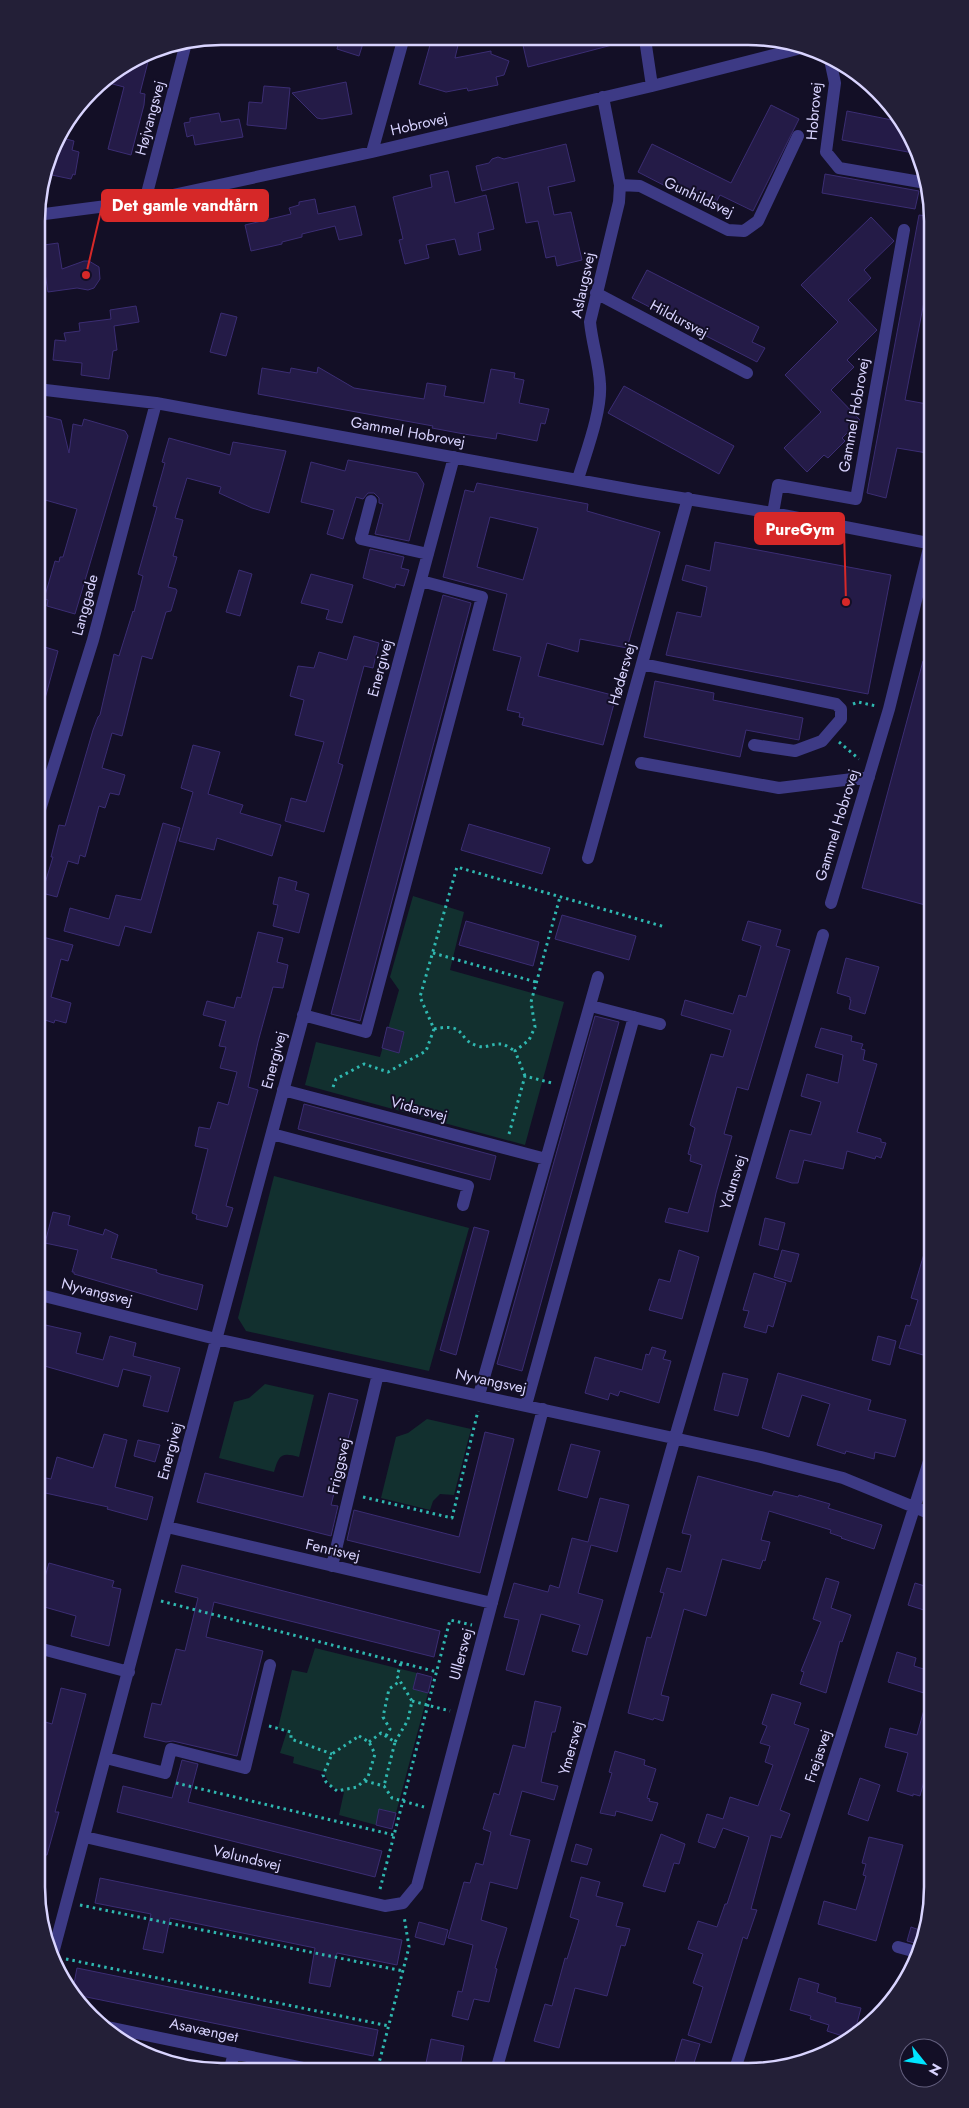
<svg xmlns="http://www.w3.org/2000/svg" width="969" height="2108" font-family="Jost,sans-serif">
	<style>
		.green { fill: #12302f }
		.building { fill: #241b47; stroke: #3b2d73; fill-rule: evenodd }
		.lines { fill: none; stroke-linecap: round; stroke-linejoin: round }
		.path { stroke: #2fb8b0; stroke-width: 3; stroke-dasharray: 2.5 4; stroke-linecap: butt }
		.minor { stroke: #3d3a85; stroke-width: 12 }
		.labels { text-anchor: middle; stroke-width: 4; stroke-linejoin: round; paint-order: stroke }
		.street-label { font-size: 15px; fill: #d9d4ff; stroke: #130f26 }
		.rim { fill: none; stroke: #d9d4ff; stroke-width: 2.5 }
		.leader { fill: none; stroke: #d62828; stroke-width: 2 }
		.callout-dot { fill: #d62828; stroke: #130f26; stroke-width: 2 }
		.callout { fill: #d62828; stroke: #d62828; stroke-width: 2 }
		.callout-label { font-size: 16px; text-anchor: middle; font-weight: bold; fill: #fff }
	</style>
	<rect width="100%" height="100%" fill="#130f26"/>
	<!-- green -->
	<path class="green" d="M413,896L464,912L450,970L564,1002L525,1145L305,1085L316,1042L380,1057L399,990L390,977Z
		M274,1176L469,1228L429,1371L246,1331L238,1318Z
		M265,1384L314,1395L299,1457C281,1452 279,1455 274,1472L219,1458L234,1402L249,1398Z
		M427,1419L471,1429L454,1495L440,1494L433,1501L430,1510L381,1498L396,1437L408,1433Z
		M315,1648L417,1673L413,1689L428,1693L396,1813L380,1809L376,1825L339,1815L344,1792L330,1786L324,1772L293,1763L294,1757L280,1753L287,1731L278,1728L292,1670L307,1673Z"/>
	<!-- building -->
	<path class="building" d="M340,37H365L359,56L337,49Z
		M432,38H447L459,41L455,58L491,51V54L509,61L504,75L496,77L498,85L468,91L467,88L446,92L419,84Z
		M534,38L615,39L616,44L528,67L522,41Z
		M151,50L140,93L145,94L144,105L131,155L108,149L124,87L101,81Z
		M346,82L352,114L322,119L317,118L292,93Z
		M264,86L290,88L286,129L247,125L249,102L262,103Z
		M771,105L799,119L753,211L720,195L712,210L638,172L652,144L731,183Z
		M847,111L902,122L908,128L919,154L842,140Z
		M219,113L221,122L239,119L243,137L195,145L193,135L187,137L184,123L190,122V118Z
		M58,137L74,141L72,150L79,152L75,175L73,174L71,179L47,174L54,145L56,146Z
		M566,144L575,181L548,187L554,215L571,212L582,260L557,266L555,256L546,258L538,221L526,223L518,182L482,191L476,166L489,163L492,159L498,157L504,159Z
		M448,171L455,203L486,195L494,229L478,233L481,250L459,255L455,239L426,245L429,258L405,264L399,240L403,239L393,197L432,187L430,175Z
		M825,174L919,191L915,209L822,193Z
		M315,199L318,214L355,206L362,235L339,240L335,226L302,234V237L282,242V244L251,251L245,225L291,214L289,208L299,205V202Z
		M919,215L927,216V286L905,400L927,404V453L897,448L886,498L867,493Z
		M871,217L894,241L864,270L871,278L848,300L877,330L847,360L854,367L831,390L860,420L842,438L845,441L828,458L824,455L807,472L784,448L821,412L785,375L838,322L801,285Z
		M58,243L62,269L84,261H89L99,267L100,279L94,288L88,290L77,288L48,292L45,273L37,274V246Z
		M647,270L759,327L752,342L765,348L757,362L632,298Z
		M136,306L139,322L114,326L117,350L113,351L109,379L81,375L82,363L53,360L55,340L66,341L64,333L80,331L79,323L111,319L110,310Z
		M221,313L237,317L226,356L210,352Z
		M318,367L354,388L424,399L427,383L446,386L444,396L484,403L491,369L515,373L514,378L524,380L519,403L549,409L545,424L541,423L537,441L497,433L496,439L464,434L432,428L433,426L258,394L262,368L290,373L291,368L317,373Z
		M624,386L734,446L719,474L608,413Z
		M37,414L61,420L69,453L73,424L82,426L84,419L125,431L128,436L75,614L47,606L48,600L44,599L55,561L59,562L60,557H63L77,509L38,498Z
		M169,438L230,455L233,442L286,451L269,513L252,508L219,493L221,487L187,478L175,518L183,520L173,556L177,557L168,587L176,589L177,591L171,611L166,612L152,659L142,656L122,736L112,733L102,768L125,775L119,795L110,793L105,808L99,806L85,857L80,855L78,864L68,861L57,897L42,893L53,857H51L59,825L65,826L93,730L98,717L100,715L114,654L119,656L133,611L134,612L143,576L138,574L157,507L153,506L165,463L162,462Z
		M348,460L417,473L424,484L409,541L375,534L383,504L379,503V498L374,493H368L363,499L356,497L343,539L327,534L334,510L301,502L311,462L345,471Z
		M477,483L588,504L587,511L660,532L627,648L580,639L578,652L547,643L538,676L616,696L603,745L522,725L524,718L519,717L520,713L507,710L521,657L493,650L507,594L443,577L465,490L474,492ZM490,517L538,528L523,580L477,567Z
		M715,542L891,575L868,694L666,655L677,612L701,617L707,587L682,580L686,565L710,571Z
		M370,549L404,557L401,568L409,570L404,586L396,584L395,588L363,578Z
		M239,570L252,574L240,616L226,612Z
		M311,574L353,585L342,623L326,619L329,610L301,603Z
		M443,595L471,603L360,1021L331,1014Z
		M354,636L379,643L373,668L364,666L338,763L343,765L324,832L285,821L291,798L306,802L324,742L295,735L304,700L290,696L298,666L314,668L319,652L347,660Z
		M38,645L58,651L43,706H38Z
		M923,661L928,662L929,906L862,888Z
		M655,681L714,693L713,700L803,718L799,740L746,730L740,757L644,737Z
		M193,745L220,752L208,794L243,805L240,813L281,825L272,856L217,838L214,850L179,841L193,792L181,788Z
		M163,823L180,828L151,933L125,926L119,946L64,931L70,908L109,919L116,895L141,900Z
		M469,824L550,848L542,874L461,850Z
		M279,877L297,882L295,890L309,894L299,933L273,926L278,905L273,904Z
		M562,915L636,936L629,960L555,939Z
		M466,921L539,942L533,966L459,945Z
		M748,921L781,930L776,946L790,950L748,1090L737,1087L724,1134L732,1136L716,1193L708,1232L665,1222L669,1208L688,1213L702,1165L690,1161L691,1155L688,1154L695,1128L690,1125L711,1054L723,1057L731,1030L681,1015L685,1000L733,1014L739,995L746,997L761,946L742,940Z
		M258,932L283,938L277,962L288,965L283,988L273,987L258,1042L248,1087L258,1090L226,1206L233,1208L227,1227L196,1219L197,1215L192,1213L208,1149L195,1146L199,1127L210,1129L218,1102L228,1105L237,1072L220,1068L226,1047L219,1046L226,1021L203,1015L207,1001L234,1008L237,997L241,998Z
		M39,936L73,945L68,961L61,959L51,997L71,1003L66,1023L55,1020L54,1023L45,1020L44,1022H39Z
		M846,958L879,967L865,1014L849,1009L851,1000H850V997L837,993Z
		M595,1016L619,1022L522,1371L497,1364Z
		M387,1027L404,1032L399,1053L382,1048Z
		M821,1028L852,1036L851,1041L863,1044L861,1049L865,1050L863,1060L877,1064L857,1132L881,1139V1142L886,1143L881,1158L876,1156L875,1159L847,1151L843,1169L804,1160L798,1183H792L776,1178L790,1130L811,1135L821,1102L801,1096L807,1074L838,1083L843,1055L815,1047Z
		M304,1104L496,1156L490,1180L298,1129Z
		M53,1212L70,1216L68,1225L103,1235L105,1229L118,1235L111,1258L157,1270L156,1272L160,1274L203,1285L197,1310L74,1274V1272H72L78,1250L45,1243Z
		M765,1218L785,1223L778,1250L759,1245Z
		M474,1227L489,1231L456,1355L440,1350Z
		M926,1247L930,1248V1357L899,1348L906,1325L910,1326L918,1300L911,1298Z
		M679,1250L699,1257L682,1319L649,1310L659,1279L670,1282Z
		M782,1250L799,1254L791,1282L774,1277Z
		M754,1273L786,1283L773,1327L768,1325L766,1333L744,1327L749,1311L743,1310Z
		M41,1324L81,1333L76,1353L103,1360L110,1336L136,1343L133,1356L180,1368L168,1412L143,1406L151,1376L123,1369L118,1387L41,1365Z
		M878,1336L896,1341L890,1365L872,1360Z
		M652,1347L666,1351L663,1359L671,1361L659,1403L620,1391L618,1396L610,1393L608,1400L585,1393L595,1357L642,1370L646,1354L649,1355Z
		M723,1373L748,1379L738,1416L714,1410Z
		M778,1373L871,1400L868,1410L906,1420L895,1457L875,1452L874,1459L846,1451L845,1454L817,1445L830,1404L802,1395L789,1437L762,1428Z
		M329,1393L358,1400L331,1505L338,1506L331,1536L197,1502L205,1473L303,1497Z
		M485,1432L514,1439L480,1573L347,1540L354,1510L459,1537Z
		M104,1434L127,1440L115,1487L153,1497L147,1520L107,1509L108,1507L41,1492V1477L51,1479L57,1457L93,1468Z
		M138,1440L160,1445L155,1462L134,1456Z
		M571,1444L600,1451L587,1498L558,1490Z
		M698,1476L772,1496L774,1491L798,1497L799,1495L830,1504L828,1508L882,1525L874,1549L841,1538L842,1537L830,1533L831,1530L769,1511L761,1540L770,1542L765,1561L763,1560L760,1569L722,1559L706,1616L684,1609L661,1695L669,1697L663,1721L654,1718L653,1720L628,1713L647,1637L651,1638L664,1593L660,1592L667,1568L681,1572L691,1535L682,1533Z
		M600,1498L629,1505L617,1552L591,1545L578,1593L603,1600L587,1655L572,1651L580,1625L541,1614L524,1675L506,1670L519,1620L504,1617L514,1583L548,1592L550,1585L559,1588L572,1538L588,1542Z
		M49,1563L114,1581L112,1587L121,1589L109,1646L71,1636L76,1616L41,1606V1591Z
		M182,1565L440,1631L434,1657L214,1602L206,1637L263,1651L237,1756L173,1741L166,1742L144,1737L152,1703L161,1705L176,1649L185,1651L198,1598L175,1592Z
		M826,1578L839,1582L831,1608L851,1615L842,1642L840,1641L826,1693L800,1684L804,1672L801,1671L821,1622L813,1619Z
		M915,1583L931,1588V1598L927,1611L908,1605Z
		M897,1652L916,1658L914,1666L930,1671L924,1693L888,1682Z
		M417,1673L432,1677L428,1693L413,1689Z
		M61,1688L86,1694L55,1812H59L47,1855H42V1721L52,1724Z
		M772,1694L801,1703L794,1724L809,1729L780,1810L790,1814L781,1838L771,1835L751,1909L757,1910L747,1939L743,1937L711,2043L688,2035L703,1987L693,1983L703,1954L688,1949L698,1921L717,1927L725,1904H727L749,1837L723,1828L715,1848L698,1842L707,1814L723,1819L730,1797L758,1806L773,1765L765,1762L770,1746L760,1743L767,1726L762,1724Z
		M927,1699L932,1700V1751L920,1796L913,1794V1796L897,1791L908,1753L885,1747L890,1728L917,1735Z
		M535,1701L561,1707L555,1732H552L541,1782L558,1786L554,1800L522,1791L510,1835L530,1840L517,1889L490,1882L481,1920L507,1928L495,1968L497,1969L489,2002L474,1999L468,2020L452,2016L458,1991L462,1992L473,1945L448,1938L464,1882L470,1883L476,1863L483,1865L491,1832L483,1829L494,1793L499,1795L513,1745L525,1748Z
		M615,1751L645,1760L644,1765L656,1769L647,1798L650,1799L649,1801L658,1803L652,1821L616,1811L615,1816L600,1813L612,1773L609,1772Z
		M182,1760L198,1764L188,1802L382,1851L375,1877L117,1812L123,1786L172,1798Z
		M860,1778L880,1785L868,1821L848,1814Z
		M379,1809L396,1813L392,1829L376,1825Z
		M661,1834L685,1844L679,1864L674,1863L665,1892L643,1886Z
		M869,1837L903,1845L876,1941L818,1924L824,1901L856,1910L866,1876L863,1875L866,1864L862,1863Z
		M576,1844L592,1849L587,1865L571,1861Z
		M581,1877L600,1882L596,1896L623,1903L616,1926L630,1929L625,1946L621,1945L607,1996L575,1988L559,2048L534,2041L545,2004L552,2006L565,1958L567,1959L579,1920L570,1917Z
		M100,1878L402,1940L397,1965L337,1953L330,1987L309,1983L315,1948L170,1918L163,1953L143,1949L151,1914L95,1903Z
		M419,1922L448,1930L444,1945L415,1937Z
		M911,1927L925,1932L922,1945L907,1941Z
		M77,1968L378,2030L373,2056L72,1994Z
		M799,1978L819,1984L817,1992L836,1998L835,2002L861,2008L856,2027L853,2026L849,2038L827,2031L829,2025L810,2019L811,2016L790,2010Z
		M431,2039L464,2046L460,2067H445L426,2063Z
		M682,2039L700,2044L693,2066H674Z"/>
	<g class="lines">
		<!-- path -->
		<path class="path" d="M853,704L858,702L876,706
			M839,742L859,759
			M433,953L536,982
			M434,1029C468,1022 456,1040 478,1046C485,1049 493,1043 501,1044C505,1044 511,1049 515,1051
			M525,1076L515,1051L529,1040L535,1027L531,1002L560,897
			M333,1087L336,1079L364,1064L388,1072L426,1051L434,1029L420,997L457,867L665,927
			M509,1134L525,1076L552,1083
			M363,1497L452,1518L478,1411
			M161,1601L437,1672
			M412,1701L450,1711
			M269,1726L291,1732V1739L332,1754
			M359,1736L369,1742L375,1754L368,1777L357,1787L337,1791L326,1782L323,1775L332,1754Z
			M386,1736L390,1729L383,1717L389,1689L400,1681
			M369,1742L381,1733L395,1742L384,1786
			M395,1742L408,1720L412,1701L397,1676L401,1663
			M365,1781L384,1786L392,1798L424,1807
			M176,1783L394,1835
			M380,1889L450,1620L472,1625
			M80,1905L403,1971
			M66,1959L389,2026
			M180,2067L183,2058
			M378,2067L409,1947L404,1916"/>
		<!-- minor -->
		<path class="minor" d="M645,39L652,86
			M829,55L835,83L826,152L839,168L926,183
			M372,152L404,37
			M620,185L640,186L728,230L744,231L758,221L798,136
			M145,201L186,43
			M37,215L145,201L372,152L652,86L805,47
			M596,293L747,373
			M37,389L156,403L638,491L773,513L928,543
			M578,479C586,452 602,411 600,384C599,363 592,343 590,322L619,202L620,185L603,97
			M371,501L361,539L428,554
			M773,513L778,485L856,499L904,230
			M642,664L836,704L841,709V719L822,741L795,751L754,745
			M641,763L779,788L869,777
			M39,813L93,640L156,403
			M588,858L688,498
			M831,903L889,709L928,552
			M591,1006L660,1024
			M303,1015L366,1032L482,597L421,581
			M283,1090L546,1159
			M272,1134L468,1186L463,1205
			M40,1295L216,1339L761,1457L843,1478L931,1514
			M479,1395L598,977
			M526,1405L634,1017
			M167,1527L492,1603
			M332,1566L378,1374
			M42,1649L129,1672
			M106,1758L165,1773L171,1749L245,1768L270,1665
			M85,1837L385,1906L403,1903L417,1886L543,1409
			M931,1846H932
			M898,1947L920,1953
			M52,1957L219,1329L454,457
			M98,2025L304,2068
			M736,2066L931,1455
			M497,2067L678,1427L823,935
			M230,2068L234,2053"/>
	</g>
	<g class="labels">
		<!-- street labels -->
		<g class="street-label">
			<text transform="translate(814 111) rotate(-85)" y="5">Hobrovej</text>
			<text transform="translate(150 118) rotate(-75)" y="5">Højvangsvej</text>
			<text transform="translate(419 124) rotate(-13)" y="5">Hobrovej</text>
			<text transform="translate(699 197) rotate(25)" y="5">Gunhildsvej</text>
			<text transform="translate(583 285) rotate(-78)" y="5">Aslaugsvej</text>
			<text transform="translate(679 319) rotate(28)" y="5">Hildursvej</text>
			<text transform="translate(854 415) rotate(-80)" y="5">Gammel Hobrovej</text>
			<text transform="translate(408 432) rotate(10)" y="5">Gammel Hobrovej</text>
			<text transform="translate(85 605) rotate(-75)" y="5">Langgade</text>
			<text transform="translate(380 668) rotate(-75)" y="5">Energivej</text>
			<text transform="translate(622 674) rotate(-74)" y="5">Hødersvej</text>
			<text transform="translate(837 825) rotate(-73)" y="5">Gammel Hobrovej</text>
			<text transform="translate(274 1060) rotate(-75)" y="5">Energivej</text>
			<text transform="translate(419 1109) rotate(15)" y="5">Vidarsvej</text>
			<text transform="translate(733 1182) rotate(-73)" y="5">Ydunsvej</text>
			<text transform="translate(97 1292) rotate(14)" y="5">Nyvangsvej</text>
			<text transform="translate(491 1381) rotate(12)" y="5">Nyvangsvej</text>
			<text transform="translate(170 1451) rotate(-75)" y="5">Energivej</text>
			<text transform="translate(339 1466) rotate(-77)" y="5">Friggsvej</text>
			<text transform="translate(333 1550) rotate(13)" y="5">Fenrisvej</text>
			<text transform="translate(461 1654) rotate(-75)" y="5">Ullersvej</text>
			<text transform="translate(571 1748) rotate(-74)" y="5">Ymersvej</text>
			<text transform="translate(818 1756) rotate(-72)" y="5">Frejasvej</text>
			<text transform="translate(247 1858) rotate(13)" y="5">Vølundsvej</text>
			<text transform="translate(204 2030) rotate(12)" y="5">Asavænget</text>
		</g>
	</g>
	<!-- crop -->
	<path d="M0 0H969V2108H0ZM221 45H748A176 176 0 0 1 924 221V1887A176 176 0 0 1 748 2063H221A176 176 0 0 1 45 1887V221A176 176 0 0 1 221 45Z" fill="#231f37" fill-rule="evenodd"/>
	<path class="rim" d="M221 45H748A176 176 0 0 1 924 221V1887A176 176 0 0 1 748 2063H221A176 176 0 0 1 45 1887V221A176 176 0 0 1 221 45Z"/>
	<!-- callouts -->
	<path class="leader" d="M86 275L102 206M846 602L844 529"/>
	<g class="callout-dot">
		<circle cx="86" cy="275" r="5"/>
		<circle cx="846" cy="602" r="5"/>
	</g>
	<g class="callout">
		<rect x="102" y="190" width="166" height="31" rx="5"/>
		<rect x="755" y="513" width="89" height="31" rx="5"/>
	</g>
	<g class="callout-label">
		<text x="185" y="211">Det gamle vandtårn</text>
		<text x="800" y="535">PureGym</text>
	</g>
	<!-- north arrow -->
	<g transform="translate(924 2063) rotate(120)"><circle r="24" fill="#130f26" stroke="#625e7d"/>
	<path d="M0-4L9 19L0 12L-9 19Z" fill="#00e5ff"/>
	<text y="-8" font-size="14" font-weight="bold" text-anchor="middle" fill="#d9d4ff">N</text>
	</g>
</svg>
